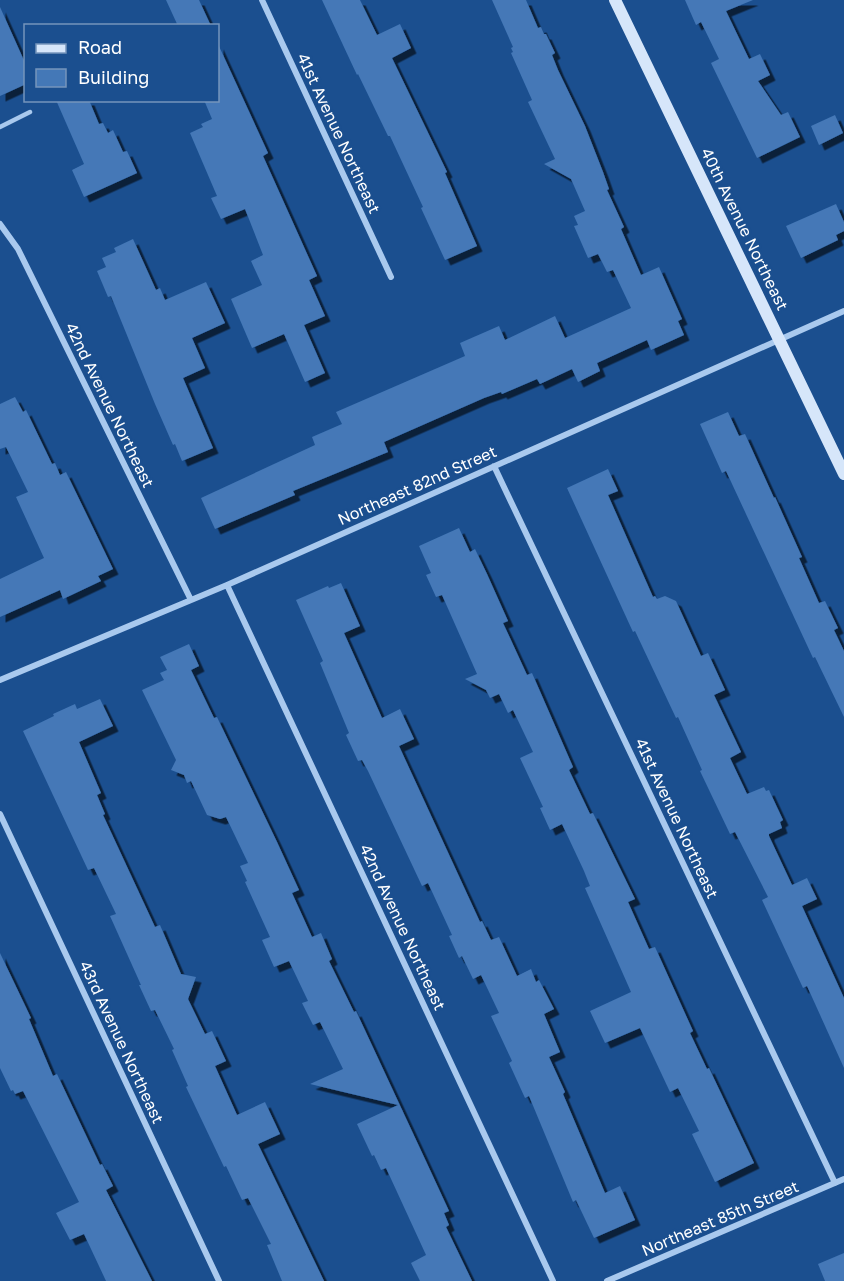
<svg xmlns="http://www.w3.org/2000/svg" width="844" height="1281" font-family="'Golos Text',sans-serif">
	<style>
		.building { fill: #4478b7; filter: url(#shadow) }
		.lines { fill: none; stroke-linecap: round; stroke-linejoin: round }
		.lane { stroke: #a9c9ee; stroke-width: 4.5 }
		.street { stroke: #a9c9ee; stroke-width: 6 }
		.secondary { stroke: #d6e6fa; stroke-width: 12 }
		.labels { text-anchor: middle; stroke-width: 5; stroke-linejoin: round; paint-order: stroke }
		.street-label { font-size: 16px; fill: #fff; stroke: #1b4f8f }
	</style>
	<defs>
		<filter id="shadow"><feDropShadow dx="5.5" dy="5.5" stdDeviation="0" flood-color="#0009"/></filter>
	</defs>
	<rect width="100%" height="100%" fill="#1b4f8f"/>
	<!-- building -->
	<path class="building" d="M166,0H199L211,26H178Z
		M322,0H360L377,35L400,24L411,48L392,58L447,172L445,173L477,246L445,260L421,208L423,207L390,136H388L358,74L357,75Z
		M492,0H526L538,28L541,27L544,34H546L555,53L552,55L558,70L585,126L603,172L609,189L607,190L624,227L621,229L641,275L659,267L682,319L678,321L684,335L651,350L647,340L597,363L600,371L578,382L572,369L540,384L537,379L502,394L501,392L484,398L384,442L388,452L293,491L295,495L215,529L201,498L315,445L312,437L342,424L336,412L465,356L460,343L499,326L505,340L555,316L565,338L631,308L613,270L607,272L598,254L588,258L574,226L578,225L574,216L585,211L571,179L544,164L555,159L528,102L532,100L511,53L513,52L511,48L513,47Z
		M685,0H753L726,11L749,59L760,54L770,75L758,81L781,115L788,112L800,137L757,158L711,63L719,59L701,22L696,25Z
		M0,7L26,65V84L0,96Z
		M218,44L268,153L263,156L317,276L309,280L325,316L304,325L325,373L305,382L284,334L252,348L231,299L262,285L251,261L263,255L245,209L221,219L211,198L217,196L190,133L203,127L201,124L212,119L204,100H218Z
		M56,100H89L99,124L103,123L108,133L113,130L123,152L127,151L137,173L84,197L72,170L84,164Z
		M835,115L843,133L819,145L811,126Z
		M836,204L844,222V231L836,235L838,240L801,258L786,226Z
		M133,239L156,290L160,288L165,300L206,282L225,323L192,338L205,368L183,378L213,448L182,461L175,444L173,445L155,404L111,296L108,297L97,271L106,267L102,258L116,252L114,248Z
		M15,397L23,412L26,410L52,464L55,463L60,475L66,472L113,569L98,576L101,581L63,599L60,590L0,617V579L44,558L16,497L28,492L6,447L0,449V404Z
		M728,412L739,436L745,434L774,498L775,497L802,557L799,558L819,603L825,601L838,628L834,630L844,651V717L815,657L813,658L726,471L722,473L700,424Z
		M608,469L618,491L608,495L653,597L655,596L657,599L665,596L676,601L701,656L708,653L725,690L714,695L741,752L730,758L747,794L764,787L766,791L769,790L783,820L780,822L782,828L769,834V836L792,885L807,878L817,899L802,906L844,998V1068L807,986L803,988L762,900L768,897L735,832L730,834L700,771L702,770L678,717L676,718L635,631L633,632L567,488Z
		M459,528L470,552L475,549L487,574L508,621L503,623L510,638L527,675L532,673L573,767L569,770L590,814L593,813L635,899L628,902L649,949L655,947L693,1031L690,1033L707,1069L709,1068L754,1163L715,1182L692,1134L699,1131L678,1088L670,1092L640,1028L605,1043L590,1011L631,992L585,888L590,886L584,871L562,824L550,830L540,808L543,807L520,758L533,752L513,710L508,713L499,694L490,698L486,690L465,679L477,674L442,595L436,597L426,575L431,573L419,546Z
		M341,583L360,626L344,633L382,718L400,709L414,739L399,746L480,922L482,921L491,940L499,937L517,976L531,969L536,982L539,980L554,1009L544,1014L560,1052L549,1057L565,1092L563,1094L605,1193L620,1186L635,1220L594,1238L576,1200L573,1202L529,1096L525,1098L509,1063L512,1061L491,1016L499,1013L481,975L473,979L462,956L459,958L449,936L452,935L428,883L422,886L368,771L362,760L358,761L346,735L349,733L320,663L323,661L296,600L328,586L329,588Z
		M189,644L199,666L191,670L214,718L217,717L277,842L299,890L292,893L312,937L321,933L332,959L329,961L354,1012L356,1011L424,1157L449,1211L444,1213L449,1225L446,1227L472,1281H420L411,1263L426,1255L386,1168L381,1170L374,1155L372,1156L357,1124L398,1105L310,1084L343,1069L320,1022L313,1025L302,1003L308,1001L289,961L274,967L262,940L270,937L245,882L247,881L240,866L248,863L226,817L220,819L207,815L191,781L187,783L184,775L171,770L176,760L142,690L164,680L160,673L167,670L160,657Z
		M100,699L113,726L79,742L101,793L97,795L105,814L103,815L155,927L160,925L181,974L196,977L188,999L205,1034L212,1031L226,1061L215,1066L237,1115L265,1102L280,1134L258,1144L324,1281H282L267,1245L271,1244L248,1198L242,1200L226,1166L224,1167L186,1087L188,1086L172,1050L174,1049L155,1010L151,1011L139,985H141L110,916L116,914L94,868L88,870L23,731L54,716L53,714L75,704L77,709Z
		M0,953L31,1018L29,1019L53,1076L57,1074L100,1165L102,1164L113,1186L106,1190L152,1281H106L84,1234L70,1240L56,1213L79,1202L23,1091L15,1094L13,1090L11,1091L0,1068Z
		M844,1253V1281H825L818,1264Z"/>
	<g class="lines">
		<!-- lane -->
		<path class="lane" d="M0,127L30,112"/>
		<!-- street -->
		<path class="street" d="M262,0L391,277
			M0,224L18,249L191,600
			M494,466L835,1183
			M227,585L553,1281
			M0,680L227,585L844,311
			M0,814L219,1281
			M607,1281L844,1179"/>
		<!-- secondary -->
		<path class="secondary" d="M615,0L844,474"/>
	</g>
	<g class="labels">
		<!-- street labels -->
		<g class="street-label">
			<text transform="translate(339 133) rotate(65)" y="6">41st Avenue Northeast</text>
			<text transform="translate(745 229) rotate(64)" y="6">40th Avenue Northeast</text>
			<text transform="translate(110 405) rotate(64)" y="6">42nd Avenue Northeast</text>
			<text transform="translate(417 485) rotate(-24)" y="6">Northeast 82nd Street</text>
			<text transform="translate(677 818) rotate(65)" y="6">41st Avenue Northeast</text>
			<text transform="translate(403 927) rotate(65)" y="6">42nd Avenue Northeast</text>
			<text transform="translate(122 1042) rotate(65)" y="6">43rd Avenue Northeast</text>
			<text transform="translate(720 1218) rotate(-23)" y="6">Northeast 85th Street</text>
		</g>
	</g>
	<!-- legend -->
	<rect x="24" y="24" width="195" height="78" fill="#1b4f8f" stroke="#7695bc" stroke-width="1.5"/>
	<rect x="36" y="44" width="30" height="9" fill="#d6e6fa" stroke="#7695bc" stroke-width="1.5"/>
	<text x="78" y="54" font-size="18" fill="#ffffff">Road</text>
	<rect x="36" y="69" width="30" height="18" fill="#4478b7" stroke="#7695bc" stroke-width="1.5"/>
	<text x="78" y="84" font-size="18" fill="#ffffff">Building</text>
</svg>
